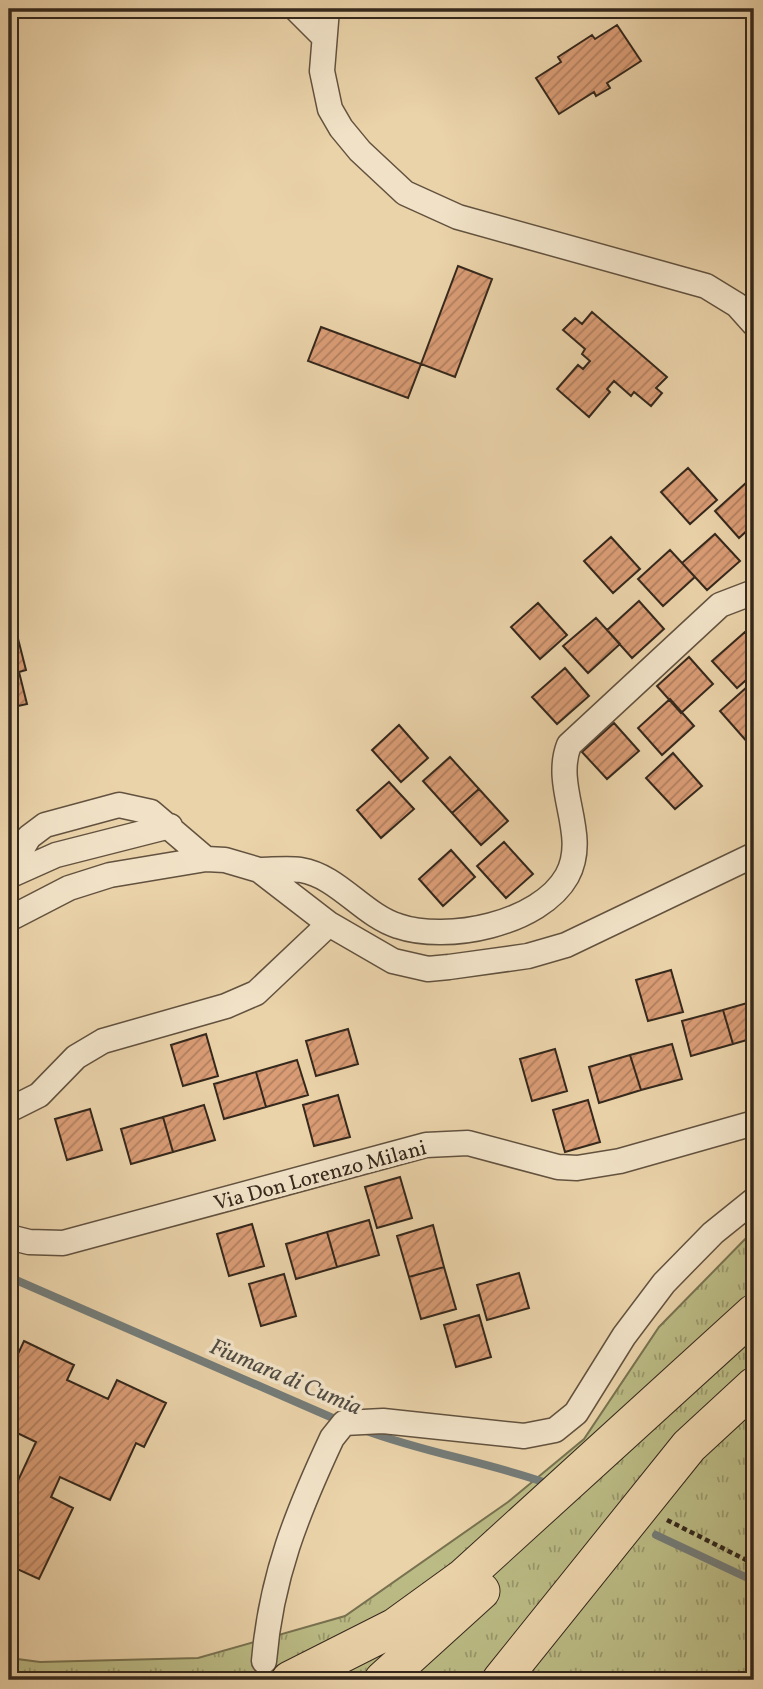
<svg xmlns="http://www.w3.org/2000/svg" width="763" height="1689" font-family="Vollkorn,serif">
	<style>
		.grass { fill: url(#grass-tufts); stroke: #787250; stroke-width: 2 }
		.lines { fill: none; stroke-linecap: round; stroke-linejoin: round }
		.stream { stroke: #747c78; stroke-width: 8 }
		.building { fill: url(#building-hatch); stroke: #35281c; stroke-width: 2 }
		.minor-tunnel { stroke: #c6b08d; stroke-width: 24; stroke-dasharray: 24 12; stroke-linecap: butt }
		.minor-casing { stroke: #62523f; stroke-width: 27 }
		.highway-casing { stroke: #35281c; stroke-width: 39 }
		.path { stroke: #35281c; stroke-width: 4.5; stroke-dasharray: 5 3.5; stroke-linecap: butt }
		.minor { stroke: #f1e2c7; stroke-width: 24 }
		.highway { stroke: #ead2a9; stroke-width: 37 }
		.labels { text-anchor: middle; stroke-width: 7; stroke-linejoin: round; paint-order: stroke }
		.street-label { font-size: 21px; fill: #35281c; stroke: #f1e2c7 }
		.water-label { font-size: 23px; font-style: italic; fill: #4f4b42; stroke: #f1e2c7 }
	</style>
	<defs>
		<pattern id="grass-tufts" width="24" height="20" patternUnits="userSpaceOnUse" patternTransform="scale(1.75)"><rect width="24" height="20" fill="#bbbb85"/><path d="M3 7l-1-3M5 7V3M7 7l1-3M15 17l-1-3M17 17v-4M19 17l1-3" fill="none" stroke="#99986c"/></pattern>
		<pattern id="building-hatch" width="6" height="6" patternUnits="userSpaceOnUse" patternTransform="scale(1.75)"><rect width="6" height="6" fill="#d99c75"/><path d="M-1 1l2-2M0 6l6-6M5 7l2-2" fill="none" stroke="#b17f5f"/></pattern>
	</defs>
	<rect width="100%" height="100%" fill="#ead2a9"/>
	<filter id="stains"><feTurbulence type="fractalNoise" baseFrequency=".00286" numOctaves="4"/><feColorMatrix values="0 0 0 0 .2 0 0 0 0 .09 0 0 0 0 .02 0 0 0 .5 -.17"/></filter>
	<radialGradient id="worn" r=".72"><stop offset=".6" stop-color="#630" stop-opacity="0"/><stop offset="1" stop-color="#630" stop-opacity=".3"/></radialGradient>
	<!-- grass -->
	<path class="grass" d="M754,1230V1680H9V1658L40,1662L198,1658L345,1616L508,1502L584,1439L659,1327Z"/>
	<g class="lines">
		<!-- stream -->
		<path class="stream" d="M9,1277L342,1422
			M364,1430C425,1453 488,1462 549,1484
			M656,1535L754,1581"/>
	</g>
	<!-- building -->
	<path class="building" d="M617,25L641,61L607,83L610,88L596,96L594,92L559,114L536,78L561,62L558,57L592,35L595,39Z
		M458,266L492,279L455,377L421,364Z
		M592,312L667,377L656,388L662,393L651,406L634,392L631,396L614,381L607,389L610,392L589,417L557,389L578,365L583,369L590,361L582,354L585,349L563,330L575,318L582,324Z
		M321,327L421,364L408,398L308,361Z
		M688,468L717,500L690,524L661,492Z
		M747,482L754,491V524L739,538L715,511Z
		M715,534L740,561L707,590L682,563Z
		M611,537L640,569L613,593L584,561Z
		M670,550L695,577L663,606L638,579Z
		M639,601L664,629L632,658L607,630Z
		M538,603L567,635L540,659L511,627Z
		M596,618L620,644L588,673L563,646Z
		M14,623L26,670L19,672L27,704L9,708V624Z
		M745,632L754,643V673L737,688L712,661Z
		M689,657L713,684L681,713L657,686Z
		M565,668L589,696L557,724L532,697Z
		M747,687L754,695V739L749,744L720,711Z
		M670,699L694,726L662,755L638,728Z
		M614,723L639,751L607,779L582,752Z
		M399,725L428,758L401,782L372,750Z
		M673,753L702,786L675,809L646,778Z
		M450,757L479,789L452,813L423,781Z
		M389,782L414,809L381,838L357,810Z
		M479,789L508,821L481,845L452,813Z
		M504,842L533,874L506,898L477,866Z
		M451,850L475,877L443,906L419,879Z
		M671,970L683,1012L648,1021L636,980Z
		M754,1001V1038L733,1044L723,1010Z
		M723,1010L733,1044L691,1056L682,1021Z
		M348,1029L358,1064L316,1076L306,1041Z
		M206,1034L218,1076L183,1086L171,1045Z
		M672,1044L682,1079L641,1090L630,1055Z
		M555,1049L567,1091L532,1101L520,1059Z
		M630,1055L641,1090L599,1103L589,1067Z
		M297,1060L308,1095L266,1107L256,1072Z
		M256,1072L266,1107L224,1119L214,1084Z
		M338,1095L350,1137L314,1146L303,1105Z
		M588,1100L600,1142L565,1152L553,1110Z
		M204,1105L215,1140L173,1152L163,1117Z
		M90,1109L102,1150L67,1160L55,1119Z
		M163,1117L173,1152L131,1164L121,1129Z
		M400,1177L412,1218L377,1228L365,1187Z
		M369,1220L379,1255L337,1267L327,1232Z
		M252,1224L264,1266L229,1276L217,1234Z
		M433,1225L444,1267L409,1277L397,1236Z
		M327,1232L337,1267L296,1279L286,1244Z
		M444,1267L456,1309L421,1319L409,1277Z
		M519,1273L529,1308L487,1320L477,1285Z
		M284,1274L296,1316L261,1326L249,1284Z
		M479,1315L491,1357L456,1367L444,1325Z
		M24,1341L74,1365L67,1380L108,1399L117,1380L166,1403L144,1447L136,1443L110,1500L60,1477L51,1497L73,1508L39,1579L13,1567L9,1577V1482L16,1485L36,1442L9,1429V1373Z"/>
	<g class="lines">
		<!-- minor-tunnel -->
		<path class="minor-tunnel" d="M264,1680V1661"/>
		<!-- minor casing -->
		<g class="minor-casing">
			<path id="minor" d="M296,9L323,36
				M327,9L322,71L330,109L341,128L360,151L405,193L458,217L706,286L737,305L754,324
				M9,870L29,837L45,825L119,805L151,812L206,859
				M259,870C272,870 288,868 301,870C338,876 363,915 398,926C447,943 540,924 567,876C590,834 552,788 569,745L720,605L754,592
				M9,876L56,855L170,826
				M9,919L69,888L110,875L206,859L225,860L259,870L329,924L393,961L428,969L449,967L528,956L566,945L754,855
				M9,1110L39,1095L76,1057L103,1041L226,1006L256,993L329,924
				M9,1237L29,1242L63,1243L426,1145L468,1143L558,1167L577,1168L620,1161L754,1123
				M264,1661C271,1577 297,1513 332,1438L344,1423L383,1421L524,1436L555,1430L576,1413L624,1336L664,1283L713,1233L754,1200"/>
		</g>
		<!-- highway casing -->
		<g class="highway-casing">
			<path id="highway" d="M290,1680L395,1627L464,1577L754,1313
				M383,1680L481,1591
				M501,1680L689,1446L754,1386"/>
		</g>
		<!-- path -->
		<path class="path" d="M667,1520L754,1564"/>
		<!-- minor -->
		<use href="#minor" class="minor"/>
		<!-- highway -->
		<use href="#highway" class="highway"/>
	</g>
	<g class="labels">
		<!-- street labels -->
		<g class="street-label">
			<text transform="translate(320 1175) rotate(-15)" y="7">Via Don Lorenzo Milani</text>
		</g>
		<!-- water labels -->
		<g class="water-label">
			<text transform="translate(286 1376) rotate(23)" y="8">Fiumara di Cumia</text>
		</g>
	</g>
	<!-- margin -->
	<rect width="763" height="1689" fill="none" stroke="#ead2a9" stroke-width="35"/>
	<rect x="10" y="10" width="742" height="1668" fill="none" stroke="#35281c" stroke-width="3.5"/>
	<rect x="18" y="18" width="728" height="1654" fill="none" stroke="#35281c" stroke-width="2"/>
	<rect width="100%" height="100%" filter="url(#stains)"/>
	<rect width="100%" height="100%" fill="url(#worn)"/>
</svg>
